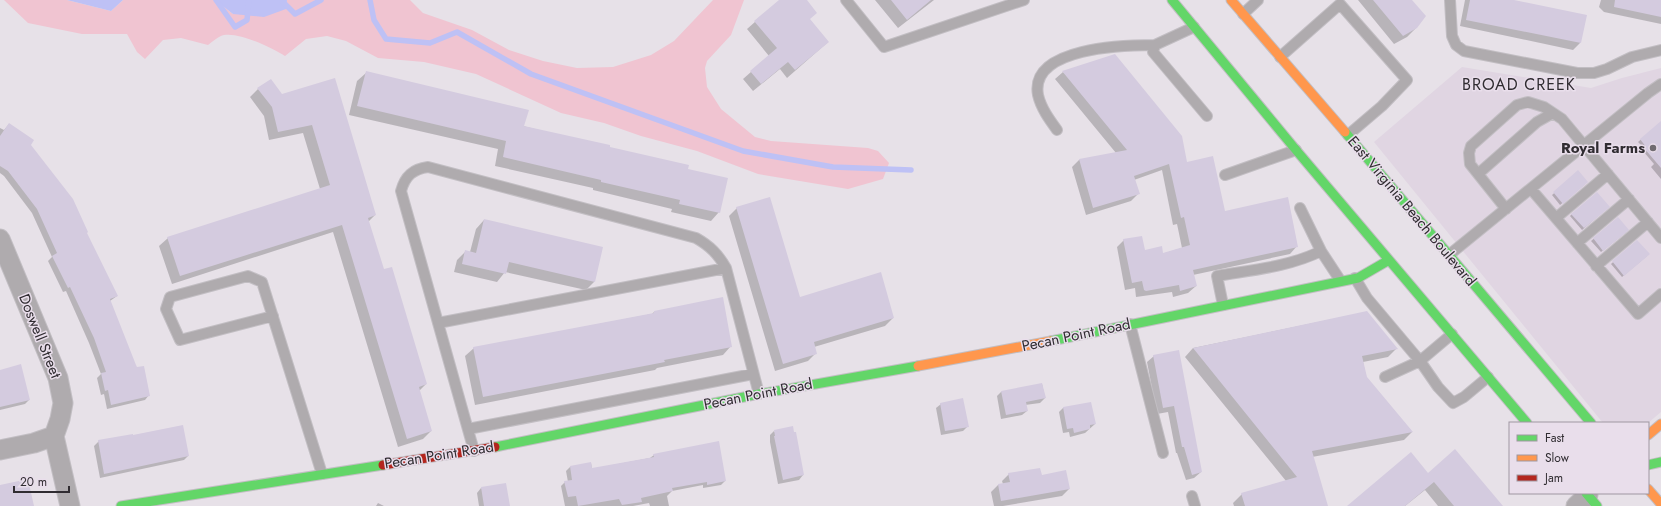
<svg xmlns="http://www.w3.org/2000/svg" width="1661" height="506" font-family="Jost,sans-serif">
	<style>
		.built { fill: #e0d5e2 }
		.green { fill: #f0c4d1 }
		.water { fill: #bec1f5 }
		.shadow { fill: #0003 }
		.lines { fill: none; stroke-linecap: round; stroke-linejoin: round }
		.stream { stroke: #bec1f5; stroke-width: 5.5 }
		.building { fill: #d4cbdf }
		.lane-casing { stroke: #c2bec3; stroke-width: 12 }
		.street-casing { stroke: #c2bec3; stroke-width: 21 }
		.fast-casing { stroke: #c2bec3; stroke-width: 11 }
		.slow-casing { stroke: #c2bec3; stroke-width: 11 }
		.jam-casing { stroke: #c2bec3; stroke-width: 11 }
		.lane { stroke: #afabae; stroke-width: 10 }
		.street { stroke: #afabae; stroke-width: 19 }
		.fast { stroke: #63d668; stroke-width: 9 }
		.slow { stroke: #ff974d; stroke-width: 9 }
		.jam { stroke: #b3261e; stroke-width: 9 }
		.poi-dot { fill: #706b71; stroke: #e9deeb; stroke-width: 1.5 }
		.labels { text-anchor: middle; stroke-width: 3; stroke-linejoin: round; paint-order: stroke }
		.poi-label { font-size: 15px; font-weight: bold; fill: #302c31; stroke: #e9deeb; text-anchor: end }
		.street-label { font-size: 15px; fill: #302c31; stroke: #e9deeb }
		.neighbourhood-label { font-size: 16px; letter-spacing: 1px; fill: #302c31; stroke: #e9deeb }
	</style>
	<rect width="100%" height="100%" fill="#e7e1e8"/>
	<!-- built -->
	<path class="built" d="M1462,67L1591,88L1622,78L1661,68V412L1648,423H1603L1374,142Z"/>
	<!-- green -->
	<path class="green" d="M4,0H67L111,11L123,0H215L233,14L286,9L287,0H410L423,13L472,30L509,50L543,61L577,68L613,67L651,55L674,41L713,0H744L731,35L707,61L705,68L707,87L721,109L755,137L771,141L868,148L878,151L889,163L883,179L848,189L758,174L697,151L641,136L604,123L561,113L476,74L424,62L378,58L346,41L327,36L306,39L285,56C272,48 240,32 224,35C219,36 212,42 208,45L181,38L163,40L145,59L137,52L127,34H82L28,23Z"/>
	<!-- water -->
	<path class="water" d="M67,0H123L111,11Z
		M215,0H287L286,9L264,17L233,14Z"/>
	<!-- shadow -->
	<path class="shadow" d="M780,0H805L809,19L828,42L787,78L780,69L753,91L743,79L769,56L747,29Z
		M875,0H934L898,28Z
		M1358,0H1411L1416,28L1407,37L1394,44Z
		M1465,0H1510L1586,16L1580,43L1573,50L1460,26Z
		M1601,0H1661V24L1604,12L1599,7Z
		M1063,72L1186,164L1224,212L1297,246L1290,254L1193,275L1196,286L1188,293L1173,297L1172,292L1136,297L1135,288L1125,290L1117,247L1124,240L1144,251L1162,254L1182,248L1177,224L1173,225L1162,170L1134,180L1139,193L1131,201L1086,215L1072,167L1079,160L1116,153L1055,79Z
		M366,73L523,126L609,148L719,212L711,221L671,212L672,209L593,190V188L495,166L498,149L349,115L357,81Z
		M334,80L375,215L368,222L383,271L426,384L419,391L431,431L423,439L398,447L333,232L172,284L159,246L168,238L320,189L303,133L269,140L264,116L250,97L258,89L282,96Z
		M1661,122V179L1651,167L1654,164L1643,151L1645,149L1638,142Z
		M9,124L30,145L86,233L117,296L110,301L135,366L149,395L145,400L107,409L104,394L101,395L97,378L101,374L89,343L66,291L63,292L48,261L52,257L32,213L4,176L0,173V128L4,130Z
		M1578,172L1585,184L1560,205L1552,195Z
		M737,208L800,298L893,318L885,326L814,347L816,353L808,361L775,371L729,216Z
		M1606,209L1582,230L1570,216L1572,214Z
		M1618,218L1626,232L1601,252L1591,241Z
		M484,220L602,248L594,282L586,290L505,272L497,282L454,272L457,260L466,251L470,252L476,229Z
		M1637,241L1647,256L1622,277L1611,264Z
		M654,312L731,346L723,355L657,368L655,370L475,405L465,356L474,348L652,314Z
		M1367,312L1396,349L1388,357L1363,362L1366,377L1412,432L1404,440L1312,457L1327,506H1234L1233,503L1242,494L1286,481L1185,357L1193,348Z
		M1178,351L1201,472L1194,478L1186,480L1177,453H1176L1168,412L1157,414L1147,362L1154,356Z
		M0,371L29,400L25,404L0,410Z
		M1042,384L1045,398L1040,403L1025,405L1027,411L1022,415L1001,419L997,396L1001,392Z
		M1090,403L1095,424L1085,433L1070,437L1069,432L1063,433L1059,412L1063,408Z
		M941,404L968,426L963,431L941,435L936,408Z
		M774,431L803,475L799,480L778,484L770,442V435Z
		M99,441L188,456L184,460L100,478L94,446Z
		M654,455L725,481L721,485L703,488V485L672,491L667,496L669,506H650L649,503L633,506H565L561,486L565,482H568L566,471L570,467L591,463L592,469L650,458Z
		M1009,474L1041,476L1069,489L1062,496L1003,506H994L991,492L998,485L1003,484L1002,481Z
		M1428,474L1502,506H1438L1425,490L1405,506H1349Z
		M481,488L509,506H479L477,493Z
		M378,503L384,506H376Z"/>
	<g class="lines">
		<!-- stream -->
		<path class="stream" d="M216,0L235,27L247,20L249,0
			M281,0L295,14L321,0
			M370,0L374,20L386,39L430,43L457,32L531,74L743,151L833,167L911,170"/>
	</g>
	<!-- building -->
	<path class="building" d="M779,0H807L817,13L810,19L829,42L795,70L788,62L761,84L750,71L777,48L754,21Z
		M891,0H931L907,20Z
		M1373,0H1412L1426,16L1417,28L1403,36Z
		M1470,0H1514L1587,15L1581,43L1466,20Z
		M1615,0H1661V17L1614,7Z
		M1115,54L1182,136L1187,162L1213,156L1225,211L1288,197L1298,247L1193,270L1197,286L1180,291L1179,285L1146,291L1144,290L1142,281L1132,283L1123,239L1142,236L1145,250L1162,246L1163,253L1190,245L1184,217L1181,218L1169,164L1134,176L1140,194L1093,208L1079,159L1127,150L1062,71Z
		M366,71L529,110L524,126L610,145V147L689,165L688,169L728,178L720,213L679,204L680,200L601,182V180L503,157L506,141L357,106Z
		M335,78L376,215L368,218L384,269L392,267L427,384L419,387L432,431L407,439L342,225L180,276L167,237L330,185L312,125L278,132L272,107L257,88L271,79L282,94Z
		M1661,121V168L1644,148L1646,147L1640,139Z
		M9,123L34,140L31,145L73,199L88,232L87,233L118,296L110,299L136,365L137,367L144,366L150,396L111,405L108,390L105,391L101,373L106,372L94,338L70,287L68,288L52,256L57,253L37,209L8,171L0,166V136Z
		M1578,170L1588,182L1563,204L1553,192Z
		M1597,192L1610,207L1584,228L1571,214Z
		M770,197L800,297L881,272L894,318L814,342L817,354L783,364L736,207Z
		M1618,217L1629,230L1603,251L1593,238Z
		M484,219L603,247L595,282L509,262L506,274L462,264L465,250L476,253Z
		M1637,240L1650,254L1624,276L1612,261Z
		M723,297L732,347L664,360L665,362L483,397L473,347L654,313V311Z
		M1367,311L1398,349L1362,356L1367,377L1413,432L1312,451L1328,506H1245L1241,493L1297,477L1193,348Z
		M1179,350L1202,472L1192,475L1184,447H1182L1174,406L1163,408L1153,355Z
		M21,364L30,400L0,407V370Z
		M1042,383L1046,398L1026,402L1028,411L1006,415L1001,391Z
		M963,398L969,427L945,431L940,403Z
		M1091,402L1096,424L1090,425V429L1074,433L1073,428L1067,429L1063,407Z
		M183,425L189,456L104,474L98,440L133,434V435Z
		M793,426L794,432H796L804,475L783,480L774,436H775L774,430Z
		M719,441L726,481L707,485V482L672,488L673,491L641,498L642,502L622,505L619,499L578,506L576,496L568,497L564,481L572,480L570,466L591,462L592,468L654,457L653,454Z
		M1455,449L1503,506H1454L1434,482L1405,506H1347L1411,452L1428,473Z
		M1040,468L1042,475L1066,470L1070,489L1001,501L998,484L1010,482L1008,473Z
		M28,479L34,506H0V485Z
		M506,483L510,506H484L481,487Z"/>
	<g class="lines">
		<!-- lane casing -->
		<g class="lane-casing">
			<path id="lane" d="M846,0L884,47L1024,0
				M1450,0L1452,36L1456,45L1464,51L1577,73H1594L1607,69L1632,57L1661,50
				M1243,14L1258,0
				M1194,27L1155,45L1153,52L1207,116
				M1280,57L1340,4L1407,80L1382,106L1348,135
				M1057,130C1049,119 1041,108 1038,95C1029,47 1125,45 1155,45
				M1478,174L1537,122L1553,113
				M1225,175L1296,150
				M1531,189L1638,314L1661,294
				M1506,209L1470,164L1469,153L1471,146L1517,105L1528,102L1544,107L1562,119L1661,238
				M1556,218L1608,174
				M1577,243L1629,199
				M1321,251L1340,280
				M1449,255L1648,93L1661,84
				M1596,266L1648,222
				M1355,278L1367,298L1420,361L1438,387L1453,403L1464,397L1488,377
				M1223,305L1217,276C1251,270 1289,267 1321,251L1300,208
				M273,316L180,340L166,309L170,297L248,276L262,282L322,474
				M438,323L726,268
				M1130,324L1163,453
				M1385,377L1420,361L1452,334
				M468,429L753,374
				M474,451L401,191C405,176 413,169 428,167L696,238C710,246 718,254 726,268L759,394
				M1192,496L1195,506"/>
		</g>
		<!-- street casing -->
		<g class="street-casing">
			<path id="street" d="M0,239L58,378L63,403L60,419L54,436L70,506
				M0,450L34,443L54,436
				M1576,506L1588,495"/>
		</g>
		<!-- fast casing -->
		<g class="fast-casing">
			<path id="fast" d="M1172,0L1296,150L1527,423
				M1345,132L1591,423
				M1051,341L1358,278L1389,260
				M495,447L759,394L918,366
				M1648,465L1661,462
				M1586,493L1597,506
				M121,506L383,465"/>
		</g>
		<!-- slow casing -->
		<g class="slow-casing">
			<path id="slow" d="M1231,0L1345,132
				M918,366L1051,341
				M1648,435L1661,424
				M1648,489L1661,504"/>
		</g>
		<!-- jam casing -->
		<g class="jam-casing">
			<path id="jam" d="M383,465L495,447"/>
		</g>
		<!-- lane -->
		<use href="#lane" class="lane"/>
		<!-- street -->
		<use href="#street" class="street"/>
		<!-- fast -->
		<use href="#fast" class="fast"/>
		<!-- slow -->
		<use href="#slow" class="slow"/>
		<!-- jam -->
		<use href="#jam" class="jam"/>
	</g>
	<!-- markers -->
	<circle class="poi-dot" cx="1653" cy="148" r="4"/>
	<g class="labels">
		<!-- poi labels -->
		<g class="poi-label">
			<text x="1645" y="153">Royal Farms</text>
		</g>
		<!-- street labels -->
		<g class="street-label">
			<text transform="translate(1412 211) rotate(50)" y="5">East Virginia Beach Boulevard</text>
			<text transform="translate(1076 335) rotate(-12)" y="5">Pecan Point Road</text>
			<text transform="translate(40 336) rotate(68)" y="5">Doswell Street</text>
			<text transform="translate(758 394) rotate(-11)" y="5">Pecan Point Road</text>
			<text transform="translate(439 455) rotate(-9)" y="5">Pecan Point Road</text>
		</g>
		<!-- neighbourhood labels -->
		<g class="neighbourhood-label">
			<text x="1519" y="90">BROAD CREEK</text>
		</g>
	</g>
	<!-- legend -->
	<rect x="1509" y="422" width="140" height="72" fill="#e9deeb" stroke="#9f97a1"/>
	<rect x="1517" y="435" width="20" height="6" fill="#63d668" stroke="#9f97a1"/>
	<text x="1545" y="442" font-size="12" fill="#302c31">Fast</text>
	<rect x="1517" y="455" width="20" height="6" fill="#ff974d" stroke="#9f97a1"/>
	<text x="1545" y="462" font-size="12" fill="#302c31">Slow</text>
	<rect x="1517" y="475" width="20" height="6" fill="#b3261e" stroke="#9f97a1"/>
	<text x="1545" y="482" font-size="12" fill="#302c31">Jam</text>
	<!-- scale -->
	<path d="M14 486v6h55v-6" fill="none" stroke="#302c31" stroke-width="2"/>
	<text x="20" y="486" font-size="12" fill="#302c31" stroke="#e9deeb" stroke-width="3" paint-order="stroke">20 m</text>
</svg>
